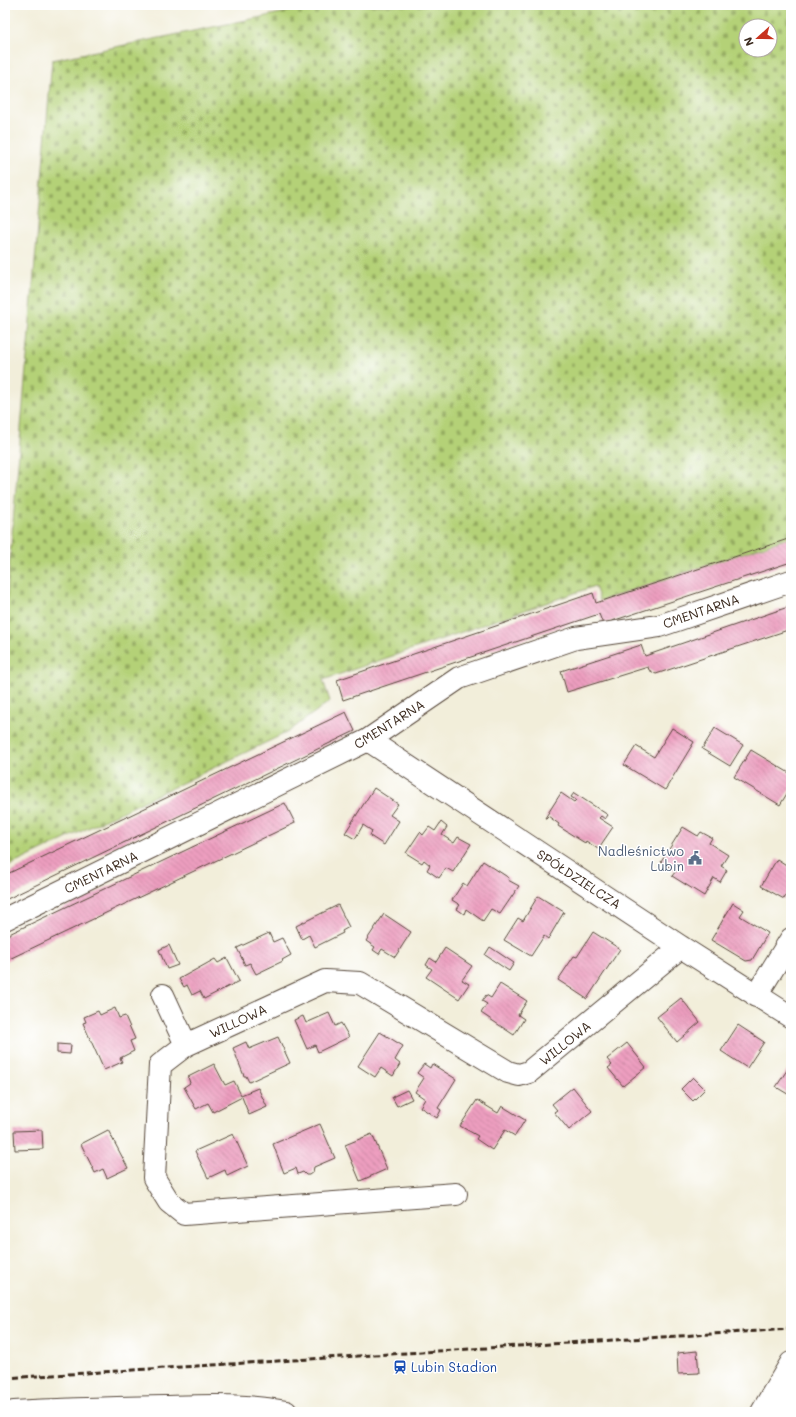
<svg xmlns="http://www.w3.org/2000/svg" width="796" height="1417" font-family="Mali,sans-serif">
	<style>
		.cemetery { fill: url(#cemetery-stones); stroke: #787e4a; fill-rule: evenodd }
		.building { fill: url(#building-back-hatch) }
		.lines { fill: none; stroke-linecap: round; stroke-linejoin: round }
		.minor-casing { stroke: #56473a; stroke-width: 24 }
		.minor { stroke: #fff; stroke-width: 22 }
		.rail { stroke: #3b2a1e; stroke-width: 3; stroke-dasharray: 6 3; stroke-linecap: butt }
		.labels { text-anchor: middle; stroke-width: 3; stroke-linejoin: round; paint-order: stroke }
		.street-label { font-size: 13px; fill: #3b2a1e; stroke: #fff }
		.service-label { font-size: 13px; fill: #4e5e75; stroke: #fff; text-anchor: end }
		.transit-label { font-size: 13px; fill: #164399; stroke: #fff; text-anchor: start }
	</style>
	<defs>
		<pattern id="cemetery-stones" width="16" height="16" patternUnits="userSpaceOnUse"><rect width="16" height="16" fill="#b4d177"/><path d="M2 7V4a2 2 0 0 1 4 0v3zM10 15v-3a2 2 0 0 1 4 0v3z" fill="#94aa61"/></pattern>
		<pattern id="building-back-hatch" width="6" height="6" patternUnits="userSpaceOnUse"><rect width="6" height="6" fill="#ed9ebf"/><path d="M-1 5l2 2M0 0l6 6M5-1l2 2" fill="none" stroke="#c1819b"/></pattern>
	</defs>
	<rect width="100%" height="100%" fill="#fff"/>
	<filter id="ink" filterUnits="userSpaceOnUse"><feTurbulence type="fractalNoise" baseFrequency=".025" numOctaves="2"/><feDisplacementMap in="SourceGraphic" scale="8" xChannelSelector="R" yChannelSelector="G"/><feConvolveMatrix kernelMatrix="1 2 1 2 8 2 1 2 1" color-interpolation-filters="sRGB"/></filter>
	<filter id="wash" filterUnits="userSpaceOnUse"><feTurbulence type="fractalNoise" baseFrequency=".012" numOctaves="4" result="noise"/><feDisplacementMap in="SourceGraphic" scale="16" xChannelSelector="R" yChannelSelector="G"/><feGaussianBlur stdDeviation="0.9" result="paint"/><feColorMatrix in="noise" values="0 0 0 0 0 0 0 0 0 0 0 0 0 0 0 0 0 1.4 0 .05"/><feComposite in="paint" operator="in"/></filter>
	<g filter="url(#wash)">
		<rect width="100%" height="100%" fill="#f2eeda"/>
		<!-- cemetery -->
		<path class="cemetery" d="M320,5H791V537L600,601L595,586L323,680L330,701L288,732L5,868V618L52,60ZM746,26H770V50H746Z"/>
		<g id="blocks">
			<!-- building -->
			<path class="building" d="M791,538V562L603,624L599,614L343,700L337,680L593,593L596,603Z
				M791,606V629L656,674L649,670L648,667L567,692L561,671L641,645L645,656Z
				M346,712L355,731L5,900V875Z
				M672,728L694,742L665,790L624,765L636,746L654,757Z
				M715,728L743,745L730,766L702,749Z
				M751,750L791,774V787L780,805L734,777Z
				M374,788L398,804L390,815L399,821L384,845L370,836L372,831L363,825L355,839L345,833Z
				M561,793L574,802L576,800L571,797L574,793L608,815L605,819L601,816L599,818L613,827L598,849L586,841L585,843L558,826L559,824L548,816L546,818H545Z
				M285,803L295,823L5,961V936Z
				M441,822L447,827L442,835L454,843L458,837L471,844L453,872L446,868L439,878L427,870L430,865L424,860L422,863L406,853L420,832L423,835L429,827L435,831Z
				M683,827L698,836L701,832L712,838L709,843L728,855L721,866L727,870L720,882L714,878L704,896L672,876L676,871L661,862Z
				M777,859L791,868V886L784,899L761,886Z
				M483,861L509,878L508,880L519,886L500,914L491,909L483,921L466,909L464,914L457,909L460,905L452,900L463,883L467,886Z
				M538,896L564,912L548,939L544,936L531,956L504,940L518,918L523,921Z
				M733,903L744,910L740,916L768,933L752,960L746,961L711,940Z
				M338,905L349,927L342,931L343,933L315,947L309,935L302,939L296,926Z
				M384,914L411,932L395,957L382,949L379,954L373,950L375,947L366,941Z
				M593,932L620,949L587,999L558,980L574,956L577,957Z
				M269,933L273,942L282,938L291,955L282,960L283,961L256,974L250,963L245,965L237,948Z
				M169,945L178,965L167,969L159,950Z
				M490,947L514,963L509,971L485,955Z
				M445,948L472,966L462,980L469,984L459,999L426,977L432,969L426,965L430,958L436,962Z
				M227,958L239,981L204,999L200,991L192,995L187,985L184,987L179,979L215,959L218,963Z
				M500,984L527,1001L518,1015L524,1019L514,1035L481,1013L487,1004L482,1001L486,995L491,998Z
				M681,998L700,1022L677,1042L657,1017Z
				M115,1008L119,1018L125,1016L135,1039L130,1041L134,1051L120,1058L122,1062L104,1070L83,1023L86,1022L84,1017L98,1011L100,1015Z
				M329,1013L335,1026L341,1023L349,1037L318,1052L315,1045L307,1049L294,1020L303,1016L306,1023Z
				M738,1025L764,1042L747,1068L721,1051Z
				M380,1032L403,1046L395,1060L400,1064L393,1076L381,1068L375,1077L358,1066Z
				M278,1037L290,1063L249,1082L246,1076H244L233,1048L246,1042L249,1049Z
				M627,1043L646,1067L623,1086L608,1068L612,1065L607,1059Z
				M57,1044L71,1045L70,1054L57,1053Z
				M214,1064L225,1085L234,1081L241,1095L258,1088L267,1107L249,1115L242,1097L213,1112L208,1103L196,1109L184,1087L190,1083L188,1077Z
				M424,1064L430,1068L432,1064L456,1079L438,1108L441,1110L437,1118L420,1107L425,1099L415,1092L424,1078L417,1073Z
				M791,1064V1096L776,1087Z
				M693,1077L705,1089L693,1101L681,1089Z
				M573,1087L592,1111L569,1130L554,1112L557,1110L552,1104Z
				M407,1090L412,1099L397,1106L392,1097Z
				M477,1100L498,1113L502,1106L525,1120L515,1136L505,1130L492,1150L476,1139L478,1136L460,1126Z
				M320,1124L335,1158L314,1167L313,1172L309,1175H306L303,1172L298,1174L296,1168L284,1173L273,1144Z
				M42,1130L43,1149L15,1150L14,1131Z
				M108,1130L128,1168L107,1178L103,1169L95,1173L81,1144Z
				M233,1134L248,1166L227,1176L225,1170L208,1178L195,1151Z
				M372,1134L387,1169L360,1181L345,1145Z
				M697,1351L699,1373L678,1374L677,1353Z"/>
		</g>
	</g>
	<g filter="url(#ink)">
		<use href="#blocks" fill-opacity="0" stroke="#56473a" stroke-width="1"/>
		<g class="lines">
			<!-- minor casing -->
			<g class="minor-casing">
				<path id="minor" d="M368,740L681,947L791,1017
					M5,919L368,740L459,678L576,638L659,626L791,581
					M163,995L186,1045
					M756,996L791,939
					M456,1194L184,1214L169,1202L154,1178L160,1065L186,1045L325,981L360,983L508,1072L519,1075L529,1072L681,947
					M771,1396L791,1404
					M14,1412C64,1409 114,1408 164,1407C205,1406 246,1404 286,1412
					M762,1412L791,1363"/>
			</g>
			<!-- minor -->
			<use href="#minor" class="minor"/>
			<!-- rail -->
			<path class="rail" d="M5,1378L791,1329"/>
		</g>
	</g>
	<!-- icons -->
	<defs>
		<g id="civic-bare" transform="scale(1.08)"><path d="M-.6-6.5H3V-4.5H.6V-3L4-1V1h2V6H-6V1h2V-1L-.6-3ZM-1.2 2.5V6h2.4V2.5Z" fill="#5c6f8a" stroke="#fff" stroke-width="2.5" paint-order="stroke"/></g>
		<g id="station-bare" transform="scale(1.08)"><path d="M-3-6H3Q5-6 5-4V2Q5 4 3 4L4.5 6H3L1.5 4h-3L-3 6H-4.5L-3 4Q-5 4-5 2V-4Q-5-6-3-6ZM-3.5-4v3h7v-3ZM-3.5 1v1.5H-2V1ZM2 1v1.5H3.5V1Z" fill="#1a4fb4" stroke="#fff" stroke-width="2.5" paint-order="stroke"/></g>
	</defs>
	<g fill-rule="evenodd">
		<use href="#civic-bare" x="695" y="858"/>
		<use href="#station-bare" x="400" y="1367"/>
	</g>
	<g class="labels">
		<!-- street labels -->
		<g class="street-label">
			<text transform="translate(701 611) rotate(-19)" y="5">CMENTARNA</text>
			<text transform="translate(389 724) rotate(-32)" y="5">CMENTARNA</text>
			<text transform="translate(101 872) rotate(-26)" y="5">CMENTARNA</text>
			<text transform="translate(579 879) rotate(33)" y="5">SPÓŁDZIELCZA</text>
			<text transform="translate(238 1021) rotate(-25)" y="5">WILLOWA</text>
			<text transform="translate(565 1043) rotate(-39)" y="5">WILLOWA</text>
		</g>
		<!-- service labels -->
		<g class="service-label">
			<text x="684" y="856">Nadleśnictwo<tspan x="684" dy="15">Lubin</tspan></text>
		</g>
		<!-- transit labels -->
		<g class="transit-label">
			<text x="411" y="1372">Lubin Stadion</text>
		</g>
	</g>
	<!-- margin -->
	<rect width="796" height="1417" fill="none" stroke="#fff" stroke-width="20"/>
	<!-- north arrow -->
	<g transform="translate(758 38) rotate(249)"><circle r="19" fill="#ffffff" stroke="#b1aaa5"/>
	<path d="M0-3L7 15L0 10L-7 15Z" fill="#c8321e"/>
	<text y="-6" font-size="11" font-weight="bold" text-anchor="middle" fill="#3b2a1e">N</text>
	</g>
</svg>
